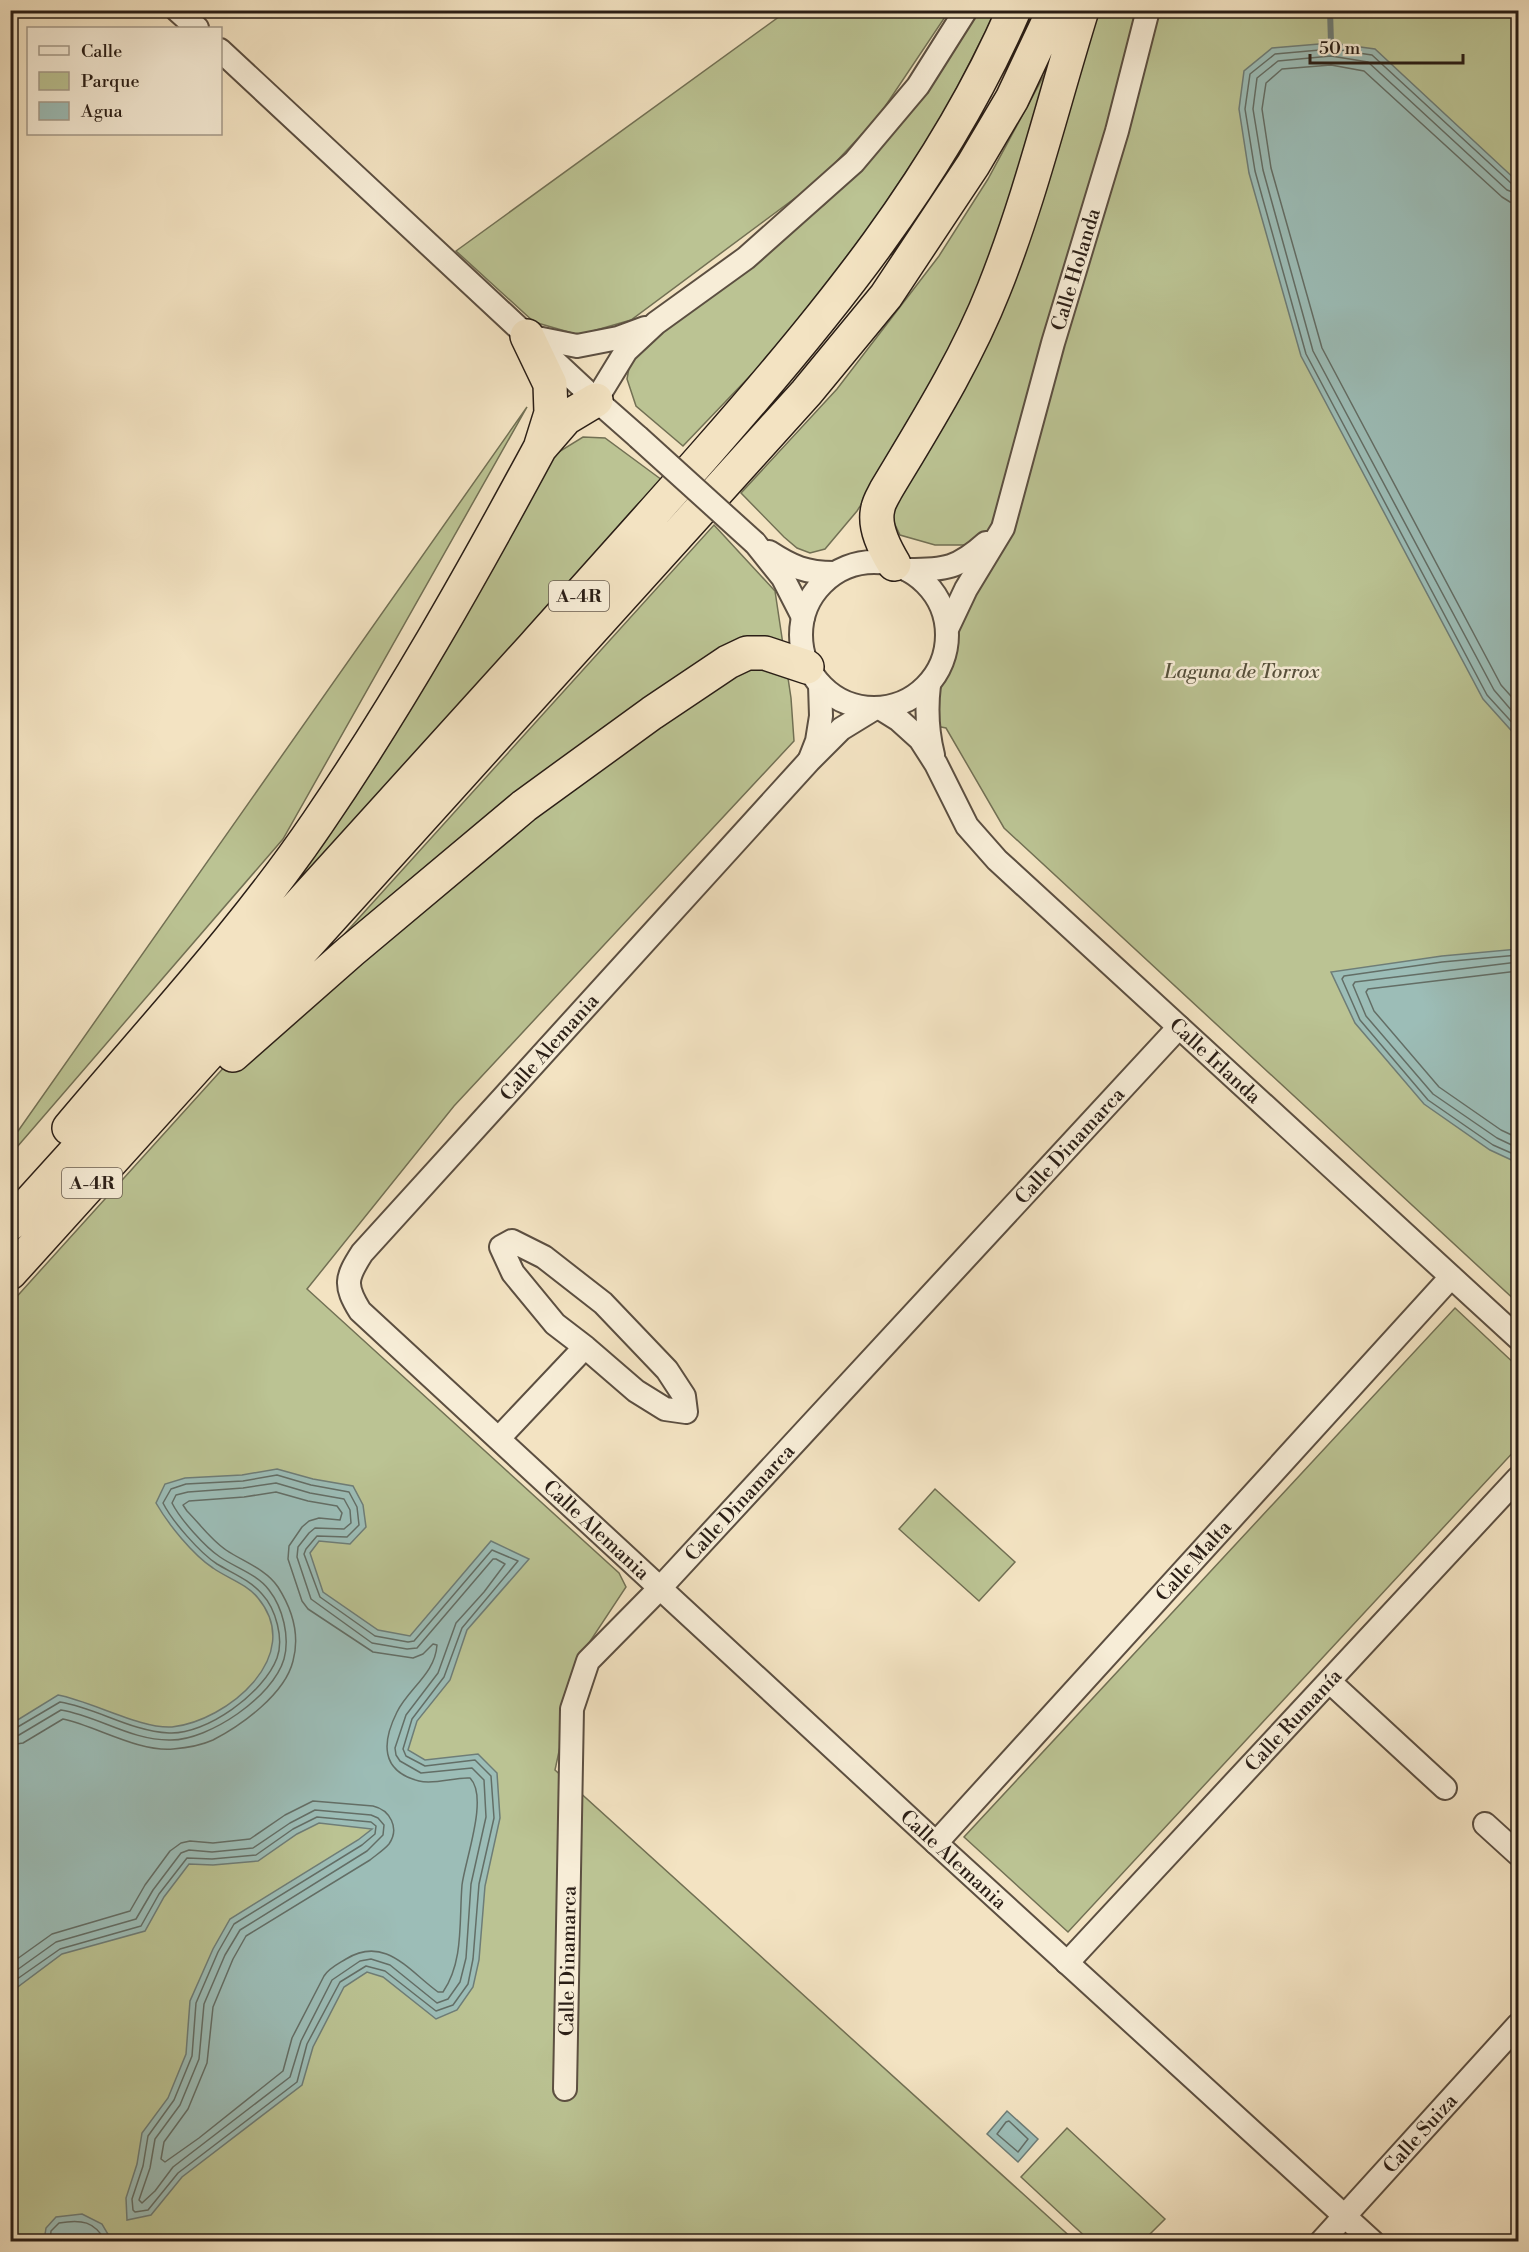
<svg xmlns="http://www.w3.org/2000/svg" width="1529" height="2252" font-family="'Libre Bodoni',serif">
	<style>
		.green { fill: #bbc393; stroke: #727054; stroke-width: 1.5 }
		.water { fill: #9cbdb7; stroke: #6e7d77; stroke-width: 1.5 }
		.lines { fill: none; stroke-linecap: round; stroke-linejoin: round }
		.shore { stroke: #636e66; stroke-width: 1.5 }
		.stream { stroke: #6e7d77; stroke-width: 6 }
		.minor-casing { stroke: #5c4f41; stroke-width: 26 }
		.highway-casing { stroke: #2a1e16; stroke-width: 36 }
		.minor { stroke: #f7edd7; stroke-width: 22 }
		.highway { stroke: #f3e3c2; stroke-width: 33 }
		.minor-bridge-casing { stroke: #5c4f41; stroke-width: 26; stroke-linecap: butt }
		.minor-bridge { stroke: #f7edd7; stroke-width: 22 }
		.labels { text-anchor: middle; stroke-width: 5; stroke-linejoin: round; paint-order: stroke }
		.shield { fill: #f7edd7; stroke: #685c50; stroke-width: 1.5 }
		.shield-label { font-size: 18px; font-weight: bold; fill: #2a1e16 }
		.street-label { font-size: 20px; fill: #2a1e16; stroke: #f7edd7 }
		.park-label { font-size: 20px; font-style: italic; fill: #56503c; stroke: #f7edd7 }
	</style>
	<rect width="100%" height="100%" fill="#f3e3c2"/>
	<filter id="stains"><feTurbulence type="fractalNoise" baseFrequency=".00333" numOctaves="4"/><feColorMatrix values="0 0 0 0 .2 0 0 0 0 .09 0 0 0 0 .02 0 0 0 .5 -.17"/></filter>
	<radialGradient id="worn" r=".72"><stop offset=".6" stop-color="#630" stop-opacity="0"/><stop offset="1" stop-color="#630" stop-opacity=".3"/></radialGradient>
	<!-- green -->
	<path class="green" d="M787,11H949L878,117L818,181L631,320L579,335L534,322L456,251Z
		M975,11H996L941,119L873,222L772,353L683,446L636,406L627,379L630,362L647,340L755,261L825,204L877,151Z
		M1095,11H1518V1303L1004,828L946,728L925,724L929,693L942,654L957,621L967,545H935L900,535L889,512Z
		M1063,40L988,270L918,414L857,511L825,549L810,553L797,548L784,537L741,493L837,389L939,256L988,179Z
		M527,407L283,839L11,1154V1141Z
		M583,437L605,438L662,480L636,506L307,875L268,911L541,471L557,453Z
		M714,525L775,591L791,698L794,741L454,1106L307,1289L619,1573L626,1587L579,1658L555,1770L1075,2241L11,2242V1303Z
		M1455,1308L1518,1367V1447L1068,1932L964,1837Z
		M935,1489L1015,1562L979,1601L899,1529Z
		M1067,2128L1165,2219L1143,2241H1090L1021,2177Z"/>
	<!-- water -->
	<path class="water" d="M1331,43L1375,49L1518,182V738L1483,699L1301,356L1249,173L1239,109L1244,71L1272,48Z
		M1518,949V1163L1490,1150L1424,1104L1355,1023L1331,972L1442,956Z
		M277,1469L313,1479L353,1486L363,1505L366,1527L350,1544L319,1541L310,1553L323,1592L378,1630L410,1636L491,1541L529,1559L467,1630L450,1680L417,1721L408,1750L425,1760L478,1754L497,1773L500,1818L485,1886L479,1960L473,1987L457,2010L436,2019L383,1977L367,1972L344,1987L313,2047L302,2085L182,2177L151,2215L127,2220L126,2198L137,2164L142,2133L168,2098L186,2054L190,2001L213,1949L230,1919L358,1840L372,1829L319,1823L297,1834L258,1861L213,1865L189,1864L164,1897L145,1931L62,1954L11,1992V1724L58,1695C91,1701 141,1729 172,1727C227,1721 306,1656 258,1598C247,1584 227,1578 213,1568C193,1555 168,1524 156,1503L165,1484L185,1478L242,1475Z
		M1007,2111L1038,2139L1018,2162L987,2134Z
		M82,2214L102,2224L112,2241H44L46,2228L56,2217Z"/>
	<g class="lines">
		<!-- shore -->
		<path class="shore" d="M1518,186L1512,184L1372,55L1331,49L1275,54L1250,74L1245,109L1255,171L1306,354L1487,695L1518,729
			M1518,194L1507,190L1368,62L1331,56L1278,61L1257,78L1253,109L1263,170L1313,351L1494,690L1518,718
			M1518,203L1510,202L1502,197L1364,71L1331,65L1282,69L1266,83L1262,109L1271,168L1322,348L1501,685L1518,704
			M1518,955L1442,962L1344,976L1342,979L1360,1020L1428,1100L1493,1145L1518,1156
			M1518,962L1355,982L1353,985L1366,1016L1433,1094L1497,1138L1518,1148
			M1518,971L1368,989L1366,992L1374,1011L1439,1087L1501,1130L1518,1138
			M10,1729L16,1728L60,1702C97,1708 130,1731 169,1733C206,1735 264,1693 277,1658C284,1639 276,1609 262,1594C250,1580 232,1573 217,1564C200,1553 172,1521 163,1503L171,1489L186,1484L243,1481L277,1475L311,1485L349,1492L357,1507L359,1525L347,1537L317,1536L306,1549L304,1554L320,1597L375,1636L408,1642L414,1641L492,1550L518,1561L462,1628L444,1677L412,1719L403,1749L406,1756L425,1766L475,1760L491,1776L494,1818L479,1884L473,1959L468,1984L453,2005L436,2011L385,1971L366,1966L340,1982L307,2044L297,2082L178,2173L148,2210L135,2212L133,2210L132,2199L143,2166L148,2136L174,2100L192,2056L196,2003L218,1952L234,1924L362,1845L375,1834L376,1826L371,1822L317,1817L293,1829L256,1855L212,1859L187,1858L159,1894L141,1926L60,1949L10,1984
			M10,1736L19,1735L61,1710C98,1716 132,1741 171,1740C209,1740 273,1697 284,1659C290,1637 283,1608 269,1590C257,1574 236,1568 220,1557C205,1547 180,1519 172,1503L176,1495L188,1492L243,1488L276,1483L310,1493L344,1499L350,1510L351,1523L344,1529L315,1528L309,1533L298,1547L297,1557L311,1599L372,1643L407,1649L417,1648L493,1559H496L505,1564L484,1592L456,1623L438,1673L406,1715L395,1748L396,1755L400,1761L421,1773L472,1768L484,1780L486,1817L471,1884L466,1958L460,1982L448,1999L437,2003L390,1965L371,1959L360,1961L332,1980L301,2041L290,2077L173,2167L155,2191L142,2203L139,2200L150,2168L155,2139L180,2105L199,2059L204,2004L225,1955L240,1930L367,1851L383,1835L384,1825L378,1818L371,1815L315,1810L290,1823L253,1848L212,1852L189,1850L181,1853L153,1890L136,1919L56,1942L10,1975
			M10,1745L23,1743L63,1719C96,1726 138,1752 173,1749C185,1748 202,1745 213,1740C242,1725 285,1694 293,1661C300,1635 292,1609 278,1587C266,1569 242,1561 226,1550C211,1540 199,1523 187,1511L183,1505L189,1501L244,1497L276,1492L308,1501L337,1506L342,1513L340,1520L319,1518L309,1521L302,1527L289,1546L288,1559L302,1601L308,1609L373,1652L413,1658L423,1654L433,1644L437,1645C435,1674 409,1688 397,1712C382,1742 380,1771 419,1781C435,1785 454,1777 470,1778C489,1797 465,1860 462,1885C459,1921 464,1961 443,1992H438C409,1971 385,1935 346,1959C338,1964 329,1968 324,1976L292,2038L283,2071L199,2138L165,2162L161,2159L164,2142L188,2109L207,2063L213,2007L233,1959L246,1936L370,1860C376,1855 384,1850 389,1844C400,1828 390,1810 373,1806L313,1801L285,1815L250,1839L213,1843L190,1841L181,1843L170,1851L145,1885L130,1911L52,1934L10,1964
			M1009,2121L1028,2139L1018,2152L997,2134L1006,2122Z
			M50,2242L51,2231L59,2223C81,2219 95,2221 106,2242"/>
		<!-- stream -->
		<path class="stream" d="M1330,10L1331,43"/>
		<!-- minor casing -->
		<g class="minor-casing">
			<g id="minor">
				<path d="M177,10L197,28"/>
				<path d="M220,50L596,400L638,437"/>
				<path d="M527,336L577,346L618,338L645,328"/>
				<path d="M596,400L626,351L656,323L746,258L854,162L918,86L966,10"/>
				<path d="M755,543L783,578L803,617"/>
				<path d="M769,552C792,567 806,573 834,573"/>
				<circle cx="874" cy="635" r="73"/>
				<path d="M908,570C946,570 958,568 986,543"/>
				<path id="s1" d="M948,627L966,589L1003,528L1053,343L1117,131L1148,10"/>
				<path d="M929,685C926,710 927,731 933,755"/>
				<path id="s2" d="M872,710L841,729L809,761L362,1253C346,1278 344,1285 360,1311L936,1843L1373,2242"/>
				<path id="s3" d="M883,710L899,720L920,739L936,764L967,826L997,860L1518,1338"/>
				<path d="M810,759L817,741L821,716L820,685"/>
				<path d="M499,1438L585,1347L555,1324L513,1273L501,1247L512,1241L544,1257L603,1303L667,1370L684,1396L686,1412L665,1409L636,1391L585,1347"/>
				<path d="M1330,1682L1445,1788"/>
				<path d="M1485,1824L1518,1854"/>
				<path id="s4" d="M936,1843L1451,1277"/>
				<path id="s5" d="M1067,1963L1518,1478"/>
				<path id="s6" d="M565,2089L572,1709L588,1661L661,1587L1179,1027"/>
				<path id="s7" d="M1321,2242L1518,2025"/>
			</g>
		</g>
		<!-- highway casing -->
		<g class="highway-casing">
			<path id="highway" d="M527,336L550,384L551,413L541,445
				M894,564C885,549 873,527 878,508C879,502 883,496 886,490C925,425 966,360 994,289C1030,199 1053,103 1082,10
				M233,1055L351,951L524,806L652,713L728,662L747,653H765L807,667
				M69,1128C153,1028 244,931 318,822C400,702 471,576 540,448L566,418L596,400
				M10,1224C185,1032 358,839 533,647C591,582 650,517 707,452C826,317 942,176 1014,10
				M10,1273L806,393L886,296L973,165L1012,99L1054,10"/>
		</g>
		<!-- minor -->
		<use href="#minor" class="minor"/>
		<!-- highway -->
		<use href="#highway" class="highway"/>
		<!-- minor-bridge casing -->
		<g class="minor-bridge-casing">
			<path id="minor-bridge" d="M638,437L755,543"/>
		</g>
		<!-- minor-bridge -->
		<use href="#minor-bridge" class="minor-bridge"/>
	</g>
	<g class="labels">
		<!-- shield labels -->
		<g class="shield">
			<rect x="549" y="581" width="60" height="30" rx="4.5"/>
			<rect x="62" y="1168" width="60" height="30" rx="4.5"/>
		</g>
		<g class="shield-label">
			<text x="579" y="602">A-4R</text>
			<text x="92" y="1189">A-4R</text>
		</g>
		<!-- street labels -->
		<g class="street-label">
			<text dy="7" stroke="none"><textPath href="#s1" startOffset="382">Calle Holanda</textPath></text>
			<text transform="translate(549 1047) rotate(-48)" y="7">Calle Alemania</text>
			<text dy="7" stroke="none"><textPath href="#s3" startOffset="488">Calle Irlanda</textPath></text>
			<text dy="7" stroke="none"><textPath href="#s6" startOffset="1136">Calle Dinamarca</textPath></text>
			<text dy="7" stroke="none"><textPath href="#s6" startOffset="650">Calle Dinamarca</textPath></text>
			<text dy="7" stroke="none"><textPath href="#s2" startOffset="1132">Calle Alemania</textPath></text>
			<text dy="7" stroke="none"><textPath href="#s4" startOffset="382">Calle Malta</textPath></text>
			<text dy="7" stroke="none"><textPath href="#s5" startOffset="332">Calle Rumanía</textPath></text>
			<text dy="7" stroke="none"><textPath href="#s2" startOffset="1618">Calle Alemania</textPath></text>
			<text dy="7" stroke="none"><textPath href="#s6" startOffset="128">Calle Dinamarca</textPath></text>
			<text dy="7" stroke="none"><textPath href="#s7" startOffset="147">Calle Suiza</textPath></text>
		</g>
		<!-- park labels -->
		<g class="park-label">
			<text x="1242" y="678">Laguna de Torrox</text>
		</g>
	</g>
	<!-- margin -->
	<rect width="1529" height="2252" fill="none" stroke="#f3e3c2" stroke-width="36"/>
	<rect x="12" y="12" width="1505" height="2228" fill="none" stroke="#2a1e16" stroke-width="3"/>
	<rect x="18" y="18" width="1493" height="2216" fill="none" stroke="#2a1e16" stroke-width="1.5"/>
	<!-- legend -->
	<rect x="27" y="27" width="195" height="108" fill="#f7edd7" stroke="#a59a8a" stroke-width="1.5"/>
	<rect x="39" y="46" width="30" height="9" fill="#f7edd7" stroke="#a59a8a" stroke-width="1.5"/>
	<text x="81" y="57" font-size="18" fill="#2a1e16">Calle</text>
	<rect x="39" y="72" width="30" height="18" fill="#bbc393" stroke="#a59a8a" stroke-width="1.5"/>
	<text x="81" y="87" font-size="18" fill="#2a1e16">Parque</text>
	<rect x="39" y="102" width="30" height="18" fill="#9cbdb7" stroke="#a59a8a" stroke-width="1.5"/>
	<text x="81" y="117" font-size="18" fill="#2a1e16">Agua</text>
	<!-- scale -->
	<path d="M1310 54v9h153v-9" fill="none" stroke="#2a1e16" stroke-width="3"/>
	<text x="1319" y="54" font-size="18" fill="#2a1e16" stroke="#f7edd7" stroke-width="4.5" paint-order="stroke">50 m</text>
	<rect width="100%" height="100%" filter="url(#stains)"/>
	<rect width="100%" height="100%" fill="url(#worn)"/>
</svg>
